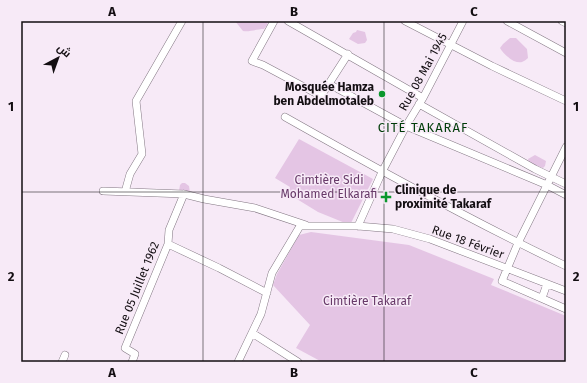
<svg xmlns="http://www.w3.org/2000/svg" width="587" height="383" font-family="'Fira Sans',Cairo,sans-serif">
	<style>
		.green { fill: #e4c5e4 }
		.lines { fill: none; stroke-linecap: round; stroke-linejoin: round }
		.minor-casing { stroke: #827682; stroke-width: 8 }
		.minor { stroke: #fff; stroke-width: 7 }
		.grid { fill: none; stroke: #130e12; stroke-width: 1; stroke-opacity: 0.55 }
		.poi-dot { fill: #0b972d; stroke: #f7eaf7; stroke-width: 1.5 }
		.labels { text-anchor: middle; stroke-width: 3; stroke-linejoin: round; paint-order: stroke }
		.street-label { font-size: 12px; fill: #130e12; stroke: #f7eaf7 }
		.poi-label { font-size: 12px; font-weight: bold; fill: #130e12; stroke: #f7eaf7; text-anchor: end }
		.park-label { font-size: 12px; fill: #683a69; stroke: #f7eaf7 }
		.neighbourhood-label { font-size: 13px; letter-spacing: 1px; fill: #003d09; stroke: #f7eaf7 }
		.neatline { fill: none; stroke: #130e12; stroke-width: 1.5 }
		.grid-label { font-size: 13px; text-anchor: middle; font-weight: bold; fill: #130e12 }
	</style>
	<rect width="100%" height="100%" fill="#f7eaf7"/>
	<!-- green -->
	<path class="green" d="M235,21H268L267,25L264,29C257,29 250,32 243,31Z
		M357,30L365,32L367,40L365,43L358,44L349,39L353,33L356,32Z
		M510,38H516L527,49L528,58C526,60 524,61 522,62C514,64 503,54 500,48L503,44Z
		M299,139L373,179L350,225L318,212L287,193L290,187L275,178Z
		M535,155L546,161L545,166L543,168L529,163L528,159Z
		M182,183H185L189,186L190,193L179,191L180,185Z
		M311,232L409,245L494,279L491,285L566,316V362H322L296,348L310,325L273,285L277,274L299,235Z"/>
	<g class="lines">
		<!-- minor casing -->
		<g class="minor-casing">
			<path id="minor" d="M274,21L252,61L263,65L321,96L348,54
				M288,21L423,98
				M405,21L492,66L566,101
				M507,21L566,53
				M562,21L566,23
				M329,84L406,126L547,185L566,195
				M419,104L535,169L566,184
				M285,117C377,169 470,220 566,266
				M566,147L518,243L502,281L566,309
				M103,191L184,194L204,199L255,208L306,225
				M125,192L130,174L142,154L136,101L182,21
				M358,226L382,172L406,126L423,98L463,21
				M168,244L219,268L267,293
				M542,298L547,284
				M252,333L298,362
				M62,362L65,355
				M132,362L135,354L125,348L168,244L169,230L184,194
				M238,362L261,314L272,273L300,226H358L393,229L430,239L566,291"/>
		</g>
		<!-- minor -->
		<use href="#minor" class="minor"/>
	</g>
	<!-- grid -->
	<path class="grid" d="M203,21V362M384,21V362M21,192H566"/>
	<!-- markers -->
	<g class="poi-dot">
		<circle cx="382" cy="94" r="4"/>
		<path d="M384 191h4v4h4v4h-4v4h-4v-4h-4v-4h4z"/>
	</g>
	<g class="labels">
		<!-- street labels -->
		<g class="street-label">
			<text transform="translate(423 72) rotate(-61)" y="4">Rue 08 Mai 1945</text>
			<text transform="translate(468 242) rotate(20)" y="4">Rue 18 Février</text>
			<text transform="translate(137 288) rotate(-68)" y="4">Rue 05 Juillet 1962</text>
		</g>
		<!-- poi labels -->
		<g class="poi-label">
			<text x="374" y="91">Mosquée Hamza<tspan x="374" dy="14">ben Abdelmotaleb</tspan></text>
			<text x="395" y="194" text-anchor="start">Clinique de<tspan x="395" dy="14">proximité Takaraf</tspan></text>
		</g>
		<!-- park labels -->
		<g class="park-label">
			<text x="329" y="184">Cimtière Sidi<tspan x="329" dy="14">Mohamed Elkarafi</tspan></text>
			<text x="367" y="305">Cimtière Takaraf</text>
		</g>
		<!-- neighbourhood labels -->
		<g class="neighbourhood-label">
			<text x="423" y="132">CITÉ TAKARAF</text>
		</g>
	</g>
	<!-- border -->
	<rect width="587" height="383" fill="none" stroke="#f7eaf7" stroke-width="44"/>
	<!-- north arrow -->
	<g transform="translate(58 58) rotate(41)" stroke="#f7eaf7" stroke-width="3" paint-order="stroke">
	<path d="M0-3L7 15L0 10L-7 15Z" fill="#130e12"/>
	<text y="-6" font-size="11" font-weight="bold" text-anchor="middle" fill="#130e12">ش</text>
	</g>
	<rect x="22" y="22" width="543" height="339" class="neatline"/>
	<g class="grid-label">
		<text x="112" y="16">A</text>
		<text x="294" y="16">B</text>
		<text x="474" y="16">C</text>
		<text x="11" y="111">1</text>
		<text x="576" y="111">1</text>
		<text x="11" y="281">2</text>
		<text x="576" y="281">2</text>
		<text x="112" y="377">A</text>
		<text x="294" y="377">B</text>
		<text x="474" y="377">C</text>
	</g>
</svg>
